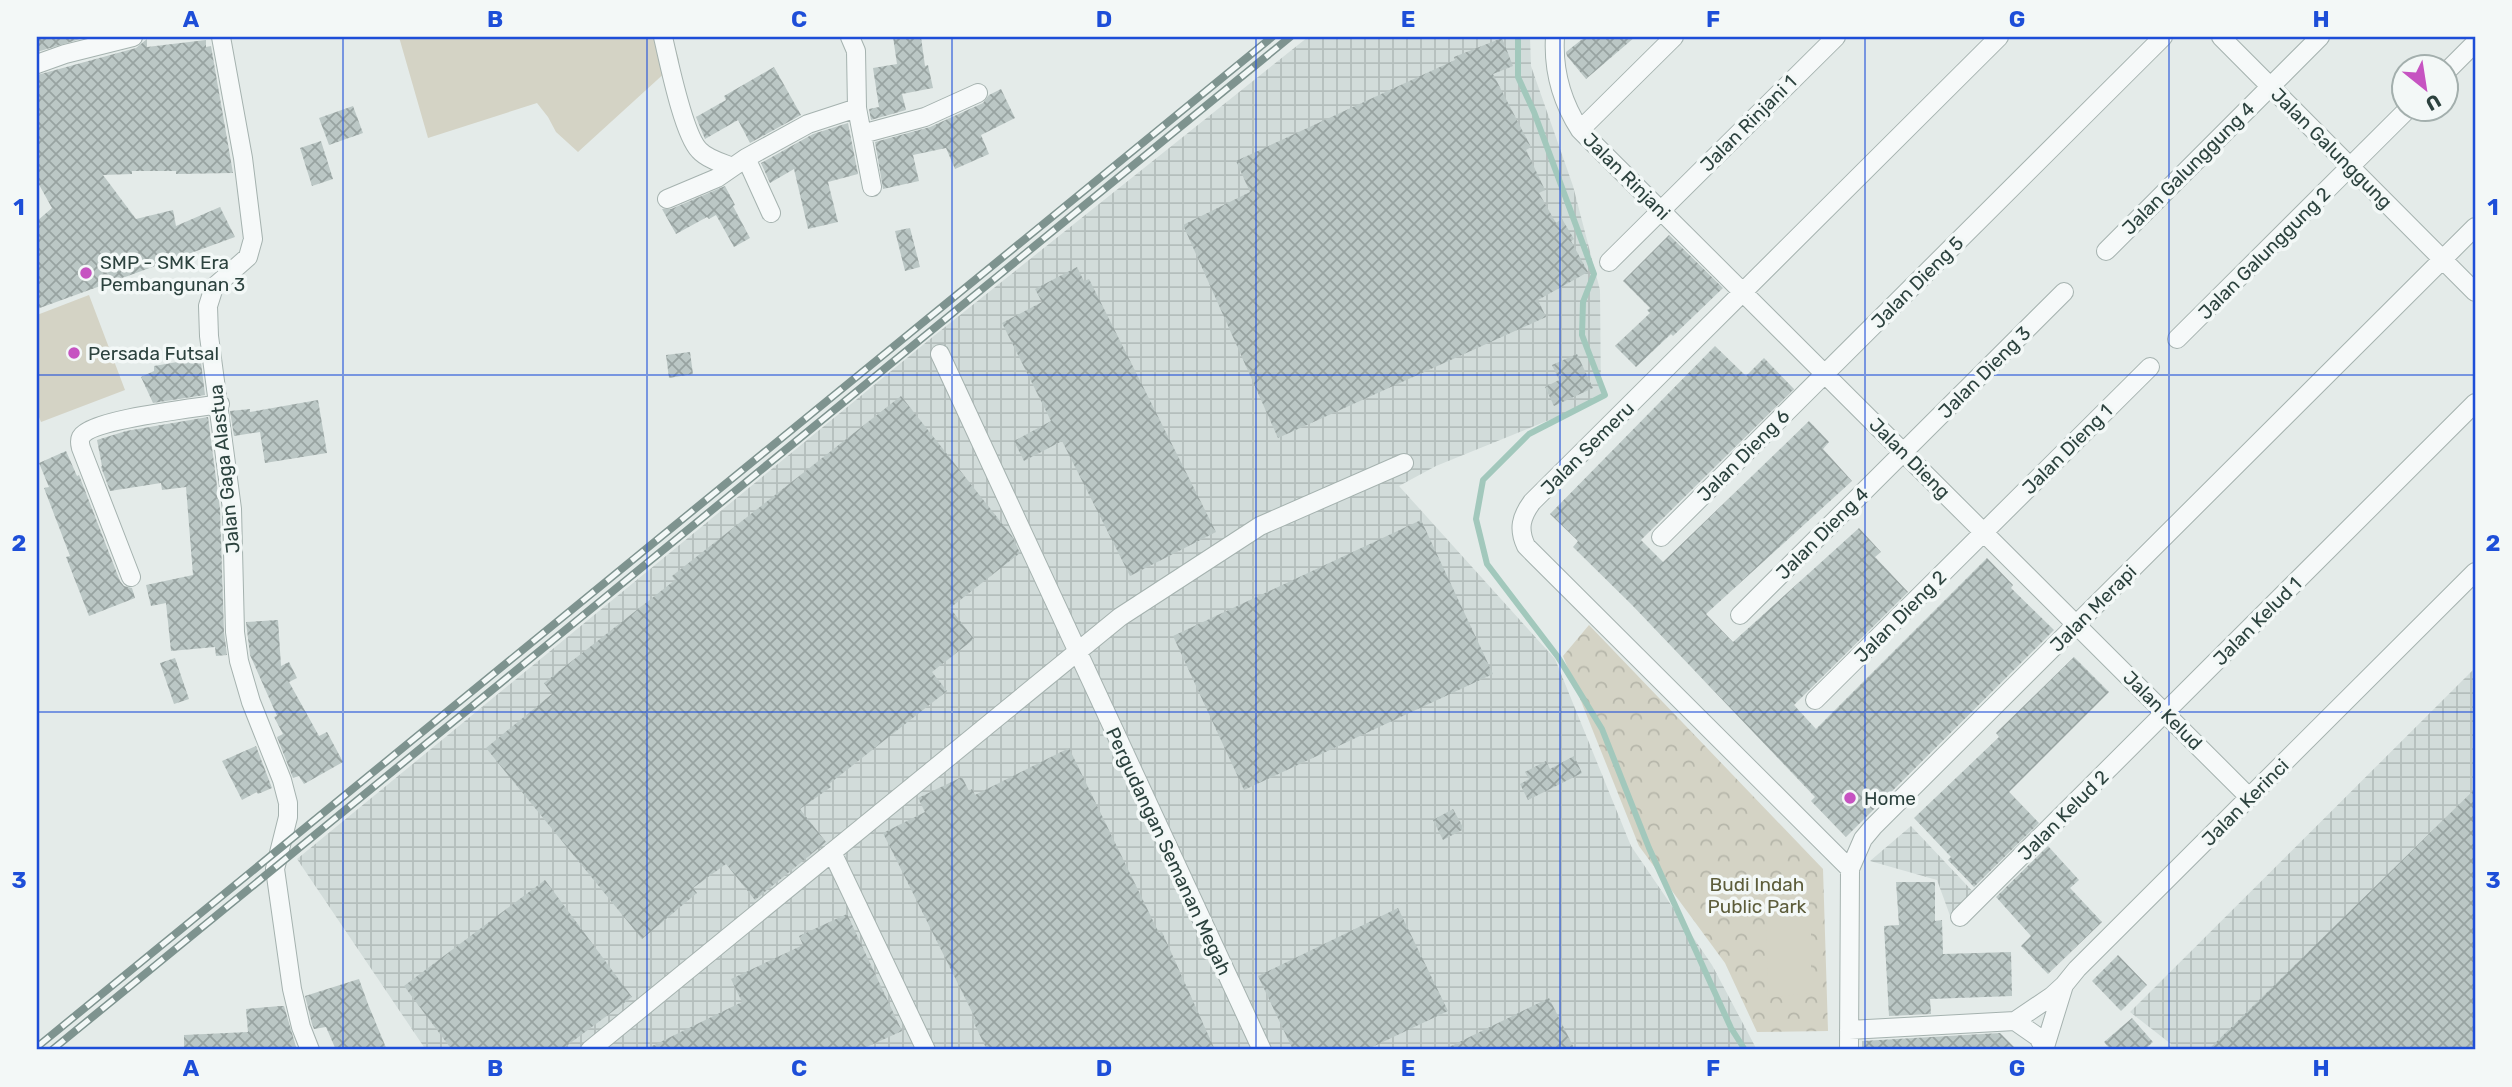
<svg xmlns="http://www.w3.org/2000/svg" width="2512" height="1087" font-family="Rubik,sans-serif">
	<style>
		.industrial { fill: url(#industrial-grid) }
		.forest { fill: url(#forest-crowns) }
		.pitch { fill: #d4d3c5 }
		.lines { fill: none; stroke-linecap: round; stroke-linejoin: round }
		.stream { stroke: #a2c8bc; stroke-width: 6 }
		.building { fill: url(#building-cross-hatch) }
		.minor-casing { stroke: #a5b2af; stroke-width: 20 }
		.minor { stroke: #f6f9f9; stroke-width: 18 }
		.rail-casing { stroke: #7e938f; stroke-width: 8 }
		.rail { stroke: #f3f8f7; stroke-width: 5; stroke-dasharray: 16; stroke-linecap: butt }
		.grid { fill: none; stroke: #1d4ed8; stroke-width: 2; stroke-opacity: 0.55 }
		.poi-dot { fill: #c653c1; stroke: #f3f8f7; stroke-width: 2.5 }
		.labels { text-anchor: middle; stroke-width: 7; stroke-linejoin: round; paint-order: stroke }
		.street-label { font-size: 19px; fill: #2c423e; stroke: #f3f8f7 }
		.poi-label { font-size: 19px; fill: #2c423e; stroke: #f3f8f7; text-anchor: start }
		.park-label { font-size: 19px; fill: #5d5d3b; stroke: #f3f8f7 }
		.neatline { fill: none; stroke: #1d4ed8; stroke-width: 2.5 }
		.grid-label { font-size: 23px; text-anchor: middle; font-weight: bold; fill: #1d4ed8 }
	</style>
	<defs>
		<pattern id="industrial-grid" width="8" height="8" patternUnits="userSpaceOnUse" patternTransform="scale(1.75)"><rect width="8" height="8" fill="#d2dcda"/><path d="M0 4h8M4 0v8" fill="none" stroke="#b4bebc"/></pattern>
		<pattern id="forest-crowns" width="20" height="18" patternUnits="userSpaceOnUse" patternTransform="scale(1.75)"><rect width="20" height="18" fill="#d4d3c5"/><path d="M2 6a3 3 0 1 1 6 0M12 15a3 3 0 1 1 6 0" fill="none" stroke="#b6b6aa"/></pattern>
		<pattern id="building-cross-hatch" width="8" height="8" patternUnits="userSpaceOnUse" patternTransform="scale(1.75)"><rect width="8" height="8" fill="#bbc7c5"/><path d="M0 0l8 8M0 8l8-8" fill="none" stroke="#98a3a1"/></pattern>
	</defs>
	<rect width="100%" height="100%" fill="#e4ebe9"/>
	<!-- industrial -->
	<path class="industrial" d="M1308,37H1530L1531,66L1573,186L1600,290L1601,399L1436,466L1399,486L1555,659L1631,846L1712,965L1757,1050H426L297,859L935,335Z
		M2475,668V1050H2166L2171,1044L2130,1012Z
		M1911,826L1977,896L1952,921L1937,880L1870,861Z"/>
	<!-- forest -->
	<path class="forest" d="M1589,625L1823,869L1828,1031L1757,1032L1725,963L1639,846L1563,656Z"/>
	<!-- pitch -->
	<path class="pitch" d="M399,37H672L679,60L578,152L556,132L548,117L537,103L428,138Z
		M89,295L125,390L41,422L37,412V315Z
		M1766,915H1811V993L1768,998Z"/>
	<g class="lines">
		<!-- stream -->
		<path class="stream" d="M1518,37V77L1534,112L1594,274L1583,302L1582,335L1605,395L1529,434L1483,480L1476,519L1487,564L1558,657L1602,729L1649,848L1731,1028L1745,1050"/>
	</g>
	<!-- building -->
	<path class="building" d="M37,37H87L37,52Z
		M893,37H921L925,66L928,65L933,88L902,94L906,110L871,120L869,109L879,107L873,68L897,64Z
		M1585,37H1635L1586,79L1567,56L1566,52Z
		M1502,38L1513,66L1493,74L1531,147L1526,150L1545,190L1539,193L1556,223L1562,219L1574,239L1571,241L1588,272L1538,300L1546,317L1278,438L1183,225L1250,192L1236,161L1455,60L1454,57Z
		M147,39V47L206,40V47L211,46L233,173L176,174V171H132V174L103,175L136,219L173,210L176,226L220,207L235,237L37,309V221L52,208L37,181V75L136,48Z
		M774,67L801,115L750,143L738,120L705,139L696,117L726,100L724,96Z
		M1001,89L1015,118L981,135L989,154L955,169L946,148L913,155L919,181L883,189L875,142L930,127L983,103L989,95Z
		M353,106L363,133L329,145L319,118Z
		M848,123L858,174L828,182L838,222L808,229L794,169L770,183L761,163L813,134Z
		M321,141L333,179L312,186L300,148Z
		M725,186L735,205L733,206L750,238L734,247L716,215L709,219L707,217L676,234L662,209H671Z
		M910,228L920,267L905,271L895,231Z
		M1669,235L1723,288L1673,336L1671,334L1636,367L1615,346L1650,313L1647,310L1650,308L1623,281Z
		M1077,267L1084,281L1089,279L1216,532L1130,576L1062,441L1024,461L1014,441L1051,421L1002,323L1042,302L1035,289Z
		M1715,346L1746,376L1764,358L1794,389L1641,540L1663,562L1809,421L1829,442L1823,449L1852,481L1706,614L1733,642L1859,528L1881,552L1875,557L1908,592L1794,705L1816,729L1987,558L2013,585L2011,588L2054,630L1846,837L1811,801L1815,797L1632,605L1573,547L1578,541L1550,514Z
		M690,352L693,374L669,378L666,355Z
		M200,354L205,395L153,403L141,377L154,371V366L189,360L188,356Z
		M1577,354L1593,388L1554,406L1545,387L1559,380L1552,365Z
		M901,396L1012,536L1020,553L950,608L974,639L932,672L947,691L829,784L831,787L800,809L826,842L755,900L726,864L693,888L697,893L642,939L486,748L552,694L544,683L675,580L672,576Z
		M318,400L327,453L265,463L260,432L234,436L230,411L250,409V412Z
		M208,417L220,509L224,632L227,655L216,656L215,647L171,651L166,603L151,606L146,585L193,575L186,487L162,490L161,483L110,491L101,467L102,466L97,440L126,431Z
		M66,451L77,476L79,475L120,581L124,586L132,588L135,598L89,616L66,557L70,556L44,488L49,487L39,463Z
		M1421,520L1493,674L1244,790L1173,636Z
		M278,620L281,666L289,662L297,678L289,682L319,736L327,732L343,762L304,784L299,776L293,778L277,737L283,734L274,717L277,716L250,655L246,622Z
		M2074,657L2109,692L2009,792L2039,823L1974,887L1948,860L1951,857L1914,818L1999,737L1996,733Z
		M175,658L189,699L174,704L160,663Z
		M256,746L272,788L258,794L257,792L242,800L222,761Z
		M1069,748L1159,933L1162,932L1215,1050H987L972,1019L975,1018L883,833L925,812L918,798L962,777L969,791L972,789L975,795Z
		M1574,756L1582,773L1528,800L1520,784L1529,779L1525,772L1546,761L1550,769Z
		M2475,789V1050H2208Z
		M1453,809L1464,829L1443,840L1433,820Z
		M2048,846L2079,880L2070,888L2102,922L2048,974L2021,946L2031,936L1996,897Z
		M545,880L632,997L561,1050H452L404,986Z
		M1896,882H1935V921L1942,920L1943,954L2011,952L2012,996L1930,999L1931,1014L1889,1016L1884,926L1899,925Z
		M1398,908L1448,1011L1366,1050H1293L1258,976Z
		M847,914L902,1031L860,1050H644L742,1002L731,979L803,945L799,936Z
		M2118,955L2147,985L2121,1011L2092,981Z
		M359,979L368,1004L387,1050H336L326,1027L314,1029L312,1024L305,996Z
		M1549,998L1575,1050H1443Z
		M280,1006H284L297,1050H184V1035L248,1032L246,1009Z
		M2132,1018L2153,1042L2144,1050H2111L2104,1042Z
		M2000,1033L2017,1050H1862V1041Z"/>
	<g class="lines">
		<!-- minor casing -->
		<g class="minor-casing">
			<path id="minor" d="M221,37L243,158L253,239L248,257L214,287L208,306L209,336L232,509L235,632L239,661L251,702L282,780L288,803V817L275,869L292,989L301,1027L310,1050
				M663,37C669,62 683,133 699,150C707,159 722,163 733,167
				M850,37L856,51L857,108L872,187
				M1555,37C1553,70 1562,102 1580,130L2249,797
				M2221,37L2475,292
				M37,64L65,54L133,37
				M2446,72L2475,43
				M1580,130L1674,37
				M862,134L925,117L978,93
				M746,158L771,213
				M667,199L717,178L746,158L808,124L857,108
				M2106,251L2320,37
				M1609,262L1836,37
				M2177,339L2409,108
				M940,354L1262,1050
				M1661,537L2163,37
				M131,577L81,448C80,444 79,441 81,437C91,419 197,408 220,404
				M1740,615L2064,292
				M1815,700L2150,367
				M832,852L926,1050
				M1850,869L1526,546C1518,529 1521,517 1532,502L1999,37
				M1960,917L2475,403
				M2015,1021L2038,1037L2044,1048
				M1849,1030L2015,1021L2052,996L2064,985
				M590,1050L1120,617L1260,526L1404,463
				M1849,1050L1850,869L1863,839L1873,827L2475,227
				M2044,1050L2064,985L2077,969L2475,572"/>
		</g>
		<!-- minor -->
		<use href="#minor" class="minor"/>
		<!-- rail casing -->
		<g class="rail-casing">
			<path id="rail" d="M37,1047L1272,37
				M52,1050L1290,37"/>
		</g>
		<!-- rail -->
		<use href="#rail" class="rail"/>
	</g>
	<!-- grid -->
	<path class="grid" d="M343,37V1050M647,37V1050M952,37V1050M1256,37V1050M1560,37V1050M1865,37V1050M2169,37V1050M37,375H2475M37,712H2475"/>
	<!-- markers -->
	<g class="poi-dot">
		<circle cx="86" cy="273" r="7"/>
		<circle cx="74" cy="353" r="7"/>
		<circle cx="1850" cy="798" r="7"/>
	</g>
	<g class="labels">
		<!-- street labels -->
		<g class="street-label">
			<text transform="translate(1748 123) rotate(-45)" y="7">Jalan Rinjani 1</text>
			<text transform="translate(2332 148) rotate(45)" y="7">Jalan Galunggung</text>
			<text transform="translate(2188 168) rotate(-45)" y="7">Jalan Galunggung 4</text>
			<text transform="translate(1627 176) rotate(45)" y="7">Jalan Rinjani</text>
			<text transform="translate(2264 253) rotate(-45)" y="7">Jalan Galunggung 2</text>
			<text transform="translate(1917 282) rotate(-45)" y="7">Jalan Dieng 5</text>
			<text transform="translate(1984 372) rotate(-45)" y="7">Jalan Dieng 3</text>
			<text transform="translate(1587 448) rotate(-45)" y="7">Jalan Semeru</text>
			<text transform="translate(2067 449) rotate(-45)" y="7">Jalan Dieng 1</text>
			<text transform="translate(1743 455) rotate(-45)" y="7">Jalan Dieng 6</text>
			<text transform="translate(1910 458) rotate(45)" y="7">Jalan Dieng</text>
			<text transform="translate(224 469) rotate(-96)" y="7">Jalan Gaga Alastua</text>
			<text transform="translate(1822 533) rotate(-45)" y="7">Jalan Dieng 4</text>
			<text transform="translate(2093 608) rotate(-45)" y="7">Jalan Merapi</text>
			<text transform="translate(1900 616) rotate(-45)" y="7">Jalan Dieng 2</text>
			<text transform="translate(2257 621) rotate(-45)" y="7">Jalan Kelud 1</text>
			<text transform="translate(2163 710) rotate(45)" y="7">Jalan Kelud</text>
			<text transform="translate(2245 802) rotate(-45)" y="7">Jalan Kerinci</text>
			<text transform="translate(2063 815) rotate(-45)" y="7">Jalan Kelud 2</text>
			<text transform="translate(1169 851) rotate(65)" y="7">Pergudangan Semanan Megah</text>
		</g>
		<!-- poi labels -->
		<g class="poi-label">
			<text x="100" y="269">SMP - SMK Era<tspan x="100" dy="22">Pembangunan 3</tspan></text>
			<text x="88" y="360">Persada Futsal</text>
			<text x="1864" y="805">Home</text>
		</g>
		<!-- park labels -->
		<g class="park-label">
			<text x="1757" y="891">Budi Indah<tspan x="1757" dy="22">Public Park</tspan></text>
		</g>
	</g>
	<!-- border -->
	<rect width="2512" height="1087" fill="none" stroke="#f3f8f7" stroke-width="77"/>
	<!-- north arrow -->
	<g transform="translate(2425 88) rotate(150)"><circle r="33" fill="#f3f8f7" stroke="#a3afad" stroke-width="2"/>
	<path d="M0-5L12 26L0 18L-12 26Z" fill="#c653c1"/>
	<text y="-10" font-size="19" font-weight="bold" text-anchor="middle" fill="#2c423e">U</text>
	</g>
	<rect x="38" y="38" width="2436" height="1010" class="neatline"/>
	<g class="grid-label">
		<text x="191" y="27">A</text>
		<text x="495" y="27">B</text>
		<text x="799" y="27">C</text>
		<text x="1104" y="27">D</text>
		<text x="1408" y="27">E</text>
		<text x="1713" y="27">F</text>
		<text x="2017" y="27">G</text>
		<text x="2321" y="27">H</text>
		<text x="19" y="215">1</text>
		<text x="2493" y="215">1</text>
		<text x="19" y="551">2</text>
		<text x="2493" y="551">2</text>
		<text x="19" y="888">3</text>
		<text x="2493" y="888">3</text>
		<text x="191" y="1076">A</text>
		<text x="495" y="1076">B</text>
		<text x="799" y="1076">C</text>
		<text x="1104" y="1076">D</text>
		<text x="1408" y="1076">E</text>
		<text x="1713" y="1076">F</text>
		<text x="2017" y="1076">G</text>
		<text x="2321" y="1076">H</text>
	</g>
</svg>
